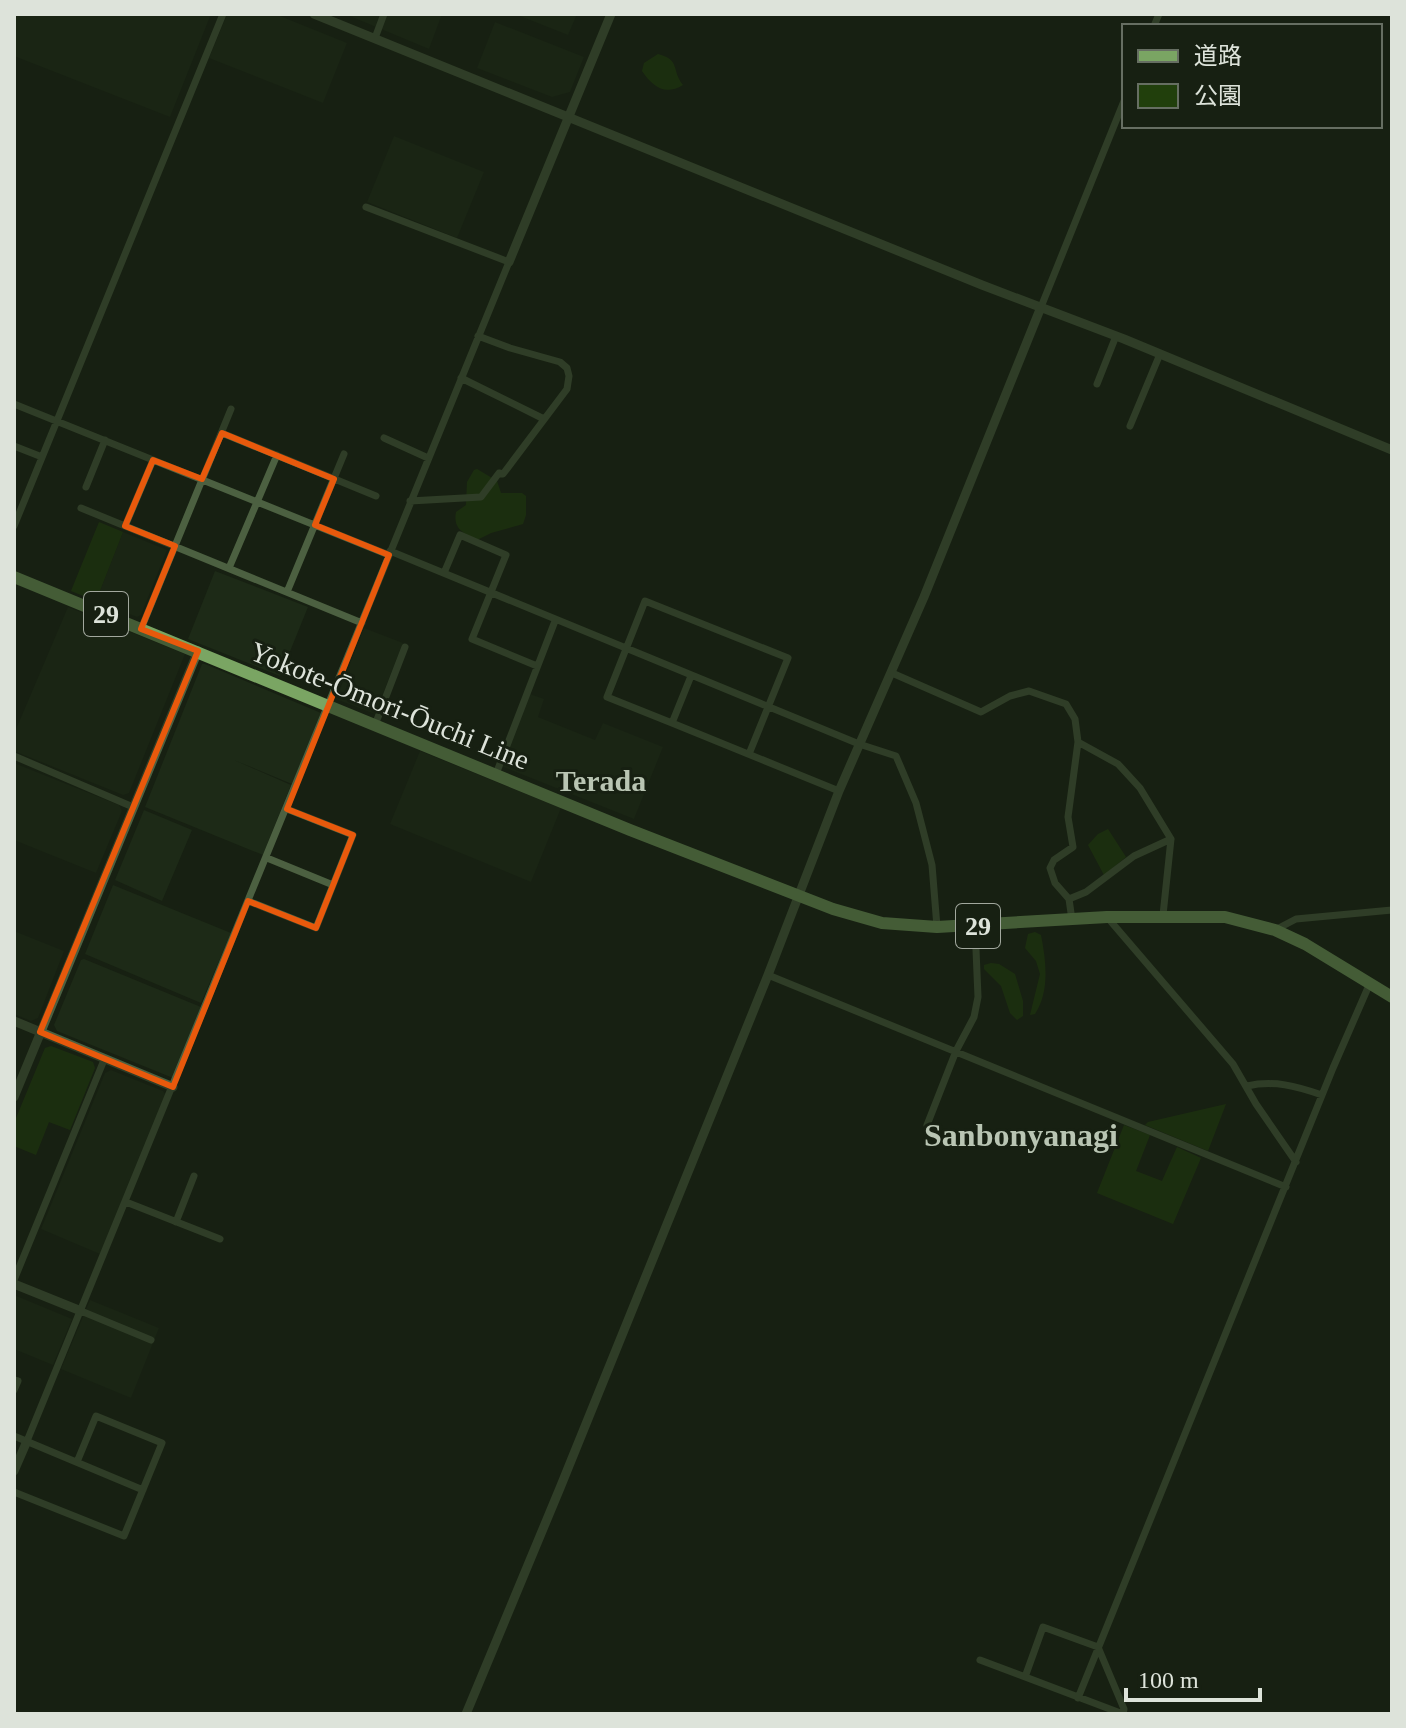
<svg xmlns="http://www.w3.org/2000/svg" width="1406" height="1728" font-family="'Times New Roman','Noto Sans JP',serif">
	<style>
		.built { fill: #1d2a17 }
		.green { fill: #213f0c }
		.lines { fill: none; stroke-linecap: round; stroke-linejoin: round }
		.minor { stroke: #4c6041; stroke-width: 7 }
		.tertiary { stroke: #4c6041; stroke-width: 9 }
		.primary { stroke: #7aa563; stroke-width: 12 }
		.marked { fill: none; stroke: #e8590c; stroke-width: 6; stroke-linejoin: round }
		.labels { text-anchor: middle; stroke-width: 6; stroke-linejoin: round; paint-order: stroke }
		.shield { fill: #172012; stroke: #a2a89e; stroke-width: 2 }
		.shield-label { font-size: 26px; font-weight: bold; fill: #dde3da }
		.street-label { font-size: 28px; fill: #dde3da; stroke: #172012 }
		.neighbourhood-label { font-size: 30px; font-weight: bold; fill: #b9c5b3; stroke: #172012 }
		.quarter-label { font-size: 32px; font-weight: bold; fill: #b9c5b3; stroke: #172012 }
	</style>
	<rect width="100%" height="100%" fill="#172012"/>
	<!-- built -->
	<path class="built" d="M14,14H211L170,117L14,56Z
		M227,14H275L347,43L323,103L209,58Z
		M345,14H442L429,49Z
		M515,14H577L568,35Z
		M495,22L584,57L570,92L552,97L477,68Z
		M394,136L484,172L457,238L367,202Z
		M123,532L167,550L141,615L137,617L96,601Z
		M215,571L308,607L280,676L188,639Z
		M68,607L185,654L129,793L123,795L14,751V734Z
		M364,628L403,643L375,714L336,699Z
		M202,664H205L321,713L292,784L234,760L291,785L263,855L145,807Z
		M530,694L544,699L538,717L595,740L603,723L663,747L634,819L501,766Z
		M420,751L561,808L531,882L390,824Z
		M14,763L119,805L122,811L96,873L14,840Z
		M144,810L192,830L162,901L115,880Z
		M113,885L231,933L201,1003L85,954Z
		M14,931L64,951L38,1018L31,1021L14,1014Z
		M84,959L201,1007L173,1078L57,1031L54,1025L81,960Z
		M111,1070L163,1091L166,1096L100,1254L41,1229L105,1073Z
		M14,1295L72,1319L53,1365L14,1349Z
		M90,1300L159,1328L131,1398L61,1369Z"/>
	<!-- green -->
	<path class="green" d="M658,54C681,60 671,70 683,85C665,96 653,87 642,71L644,63Z
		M477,469L497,481L501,493H522L526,496V515L523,524L491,533L477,540C463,533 453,529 456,512L466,505L467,482L474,470Z
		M99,522L123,532L96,601L71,591Z
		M1108,829L1126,857L1104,875L1088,845L1098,834Z
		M1035,932L1041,935C1046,961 1050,991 1035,1014L1030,1015L1040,974L1036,961L1025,948L1028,934Z
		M991,963L999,964L1015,974L1023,1001V1016L1017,1020L1010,1013L1001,986L984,969V965Z
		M51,1046L93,1062L95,1068L70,1130L49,1122L36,1155L14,1146V1123L45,1048Z
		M1226,1104L1208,1151L1145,1125L1148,1122Z
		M1124,1125L1150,1135L1136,1171L1162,1181L1177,1147L1201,1158L1173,1224L1097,1193Z"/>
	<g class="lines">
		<!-- minor -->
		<path class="minor" d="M1154,26L1159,14
			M375,38L384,14
			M1041,307L1124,101
			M461,378L544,419
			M1097,384L1116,336
			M14,404L389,555
			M1130,426L1160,354
			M222,433L376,496
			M384,438L428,458
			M14,446L42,457
			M86,487L105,440
			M410,501L481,497L499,473L503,474L567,389L569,376L567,368L560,362L510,348L478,336
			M81,508L362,623
			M14,526L223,14
			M125,526L153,460
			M390,551L859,744L896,756L916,803L932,865L937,927
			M229,568L277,455
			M444,573L460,535L506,555L472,639L537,666
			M287,592L344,454
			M141,629L231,409
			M892,673L981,712L1010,696L1029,691L1066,704L1075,719L1078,742L1118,764L1140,788L1171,839L1163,915
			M691,676L672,723L607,697L645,601L788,658L749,754
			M672,723L839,791
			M375,725L405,647
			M14,756L133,807
			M496,774L555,621
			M267,858L333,885
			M1069,899L1086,892L1134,856L1171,839
			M248,901L316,928L353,835L287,809
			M1107,917L1233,1064L1256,1104L1296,1162
			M1072,920L1069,899L1055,883L1050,868L1054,860L1073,847L1068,817L1078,742
			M1275,930L1296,919L1392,910
			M768,975L1286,1187
			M1247,1086C1274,1080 1296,1086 1322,1095
			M927,1125L956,1051L974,1017L978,997L975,926
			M126,1202L220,1239
			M176,1222L194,1176
			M14,1280L104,1060
			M81,1311L151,1340
			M14,1380L18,1381L14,1390
			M14,1436L143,1490
			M27,1441L509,262L366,207
			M14,1492L124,1536L162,1443L96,1416L77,1462
			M980,1660L1123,1714
			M1025,1677L1043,1627L1098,1647L1124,1709L1123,1714
			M1078,1698L1333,1068L1370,983"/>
		<!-- tertiary -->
		<path class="tertiary" d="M314,14L982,285L1124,339L1392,450
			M509,262L611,14
			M14,1021L173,1087
			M14,1097L198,651
			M14,1284L81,1311
			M14,1471L27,1441
			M466,1714L560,1488L768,975L839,791L924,597L1041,307"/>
		<!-- primary -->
		<path class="primary" d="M14,577L630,830L833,909L882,923L937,927L1107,917H1225L1275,930L1305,944L1392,997"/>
	</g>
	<!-- marked area -->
	<path d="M0 0H1406V1728H0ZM222,433L334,479L315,525L389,555L287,809L353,835L316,928L248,901L173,1087L40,1032L198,651L141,629L175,546L125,526L153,460L202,479Z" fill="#172012" fill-opacity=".55" fill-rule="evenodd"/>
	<path class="marked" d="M222,433L334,479L315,525L389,555L287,809L353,835L316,928L248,901L173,1087L40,1032L198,651L141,629L175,546L125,526L153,460L202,479Z"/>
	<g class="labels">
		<!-- shield labels -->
		<g class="shield">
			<rect x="84" y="592" width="44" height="44" rx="6"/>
			<rect x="956" y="904" width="44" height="44" rx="6"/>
		</g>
		<g class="shield-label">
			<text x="106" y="623">29</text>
			<text x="978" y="935">29</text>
		</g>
		<!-- street labels -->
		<g class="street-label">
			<text transform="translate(390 705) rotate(22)" y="10">Yokote-Ōmori-Ōuchi Line</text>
		</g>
		<!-- neighbourhood labels -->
		<g class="neighbourhood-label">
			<text x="601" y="791">Terada</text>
		</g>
		<!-- quarter labels -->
		<g class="quarter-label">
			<text x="1021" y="1146">Sanbonyanagi</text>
		</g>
	</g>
	<!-- border -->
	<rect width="1406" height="1728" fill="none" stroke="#dde3da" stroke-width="32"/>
	<!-- legend -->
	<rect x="1122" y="24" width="260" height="104" fill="#172012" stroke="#666e62" stroke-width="2"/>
	<rect x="1138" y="50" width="40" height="12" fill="#7aa563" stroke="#666e62" stroke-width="2"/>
	<text x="1194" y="64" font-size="24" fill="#dde3da">道路</text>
	<rect x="1138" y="84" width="40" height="24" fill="#213f0c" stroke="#666e62" stroke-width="2"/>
	<text x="1194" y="104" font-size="24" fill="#dde3da">公園</text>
	<!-- scale -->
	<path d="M1126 1688v12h134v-12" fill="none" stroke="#dde3da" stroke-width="4"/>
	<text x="1138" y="1688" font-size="24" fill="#dde3da" stroke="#172012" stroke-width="6" paint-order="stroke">100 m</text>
</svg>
